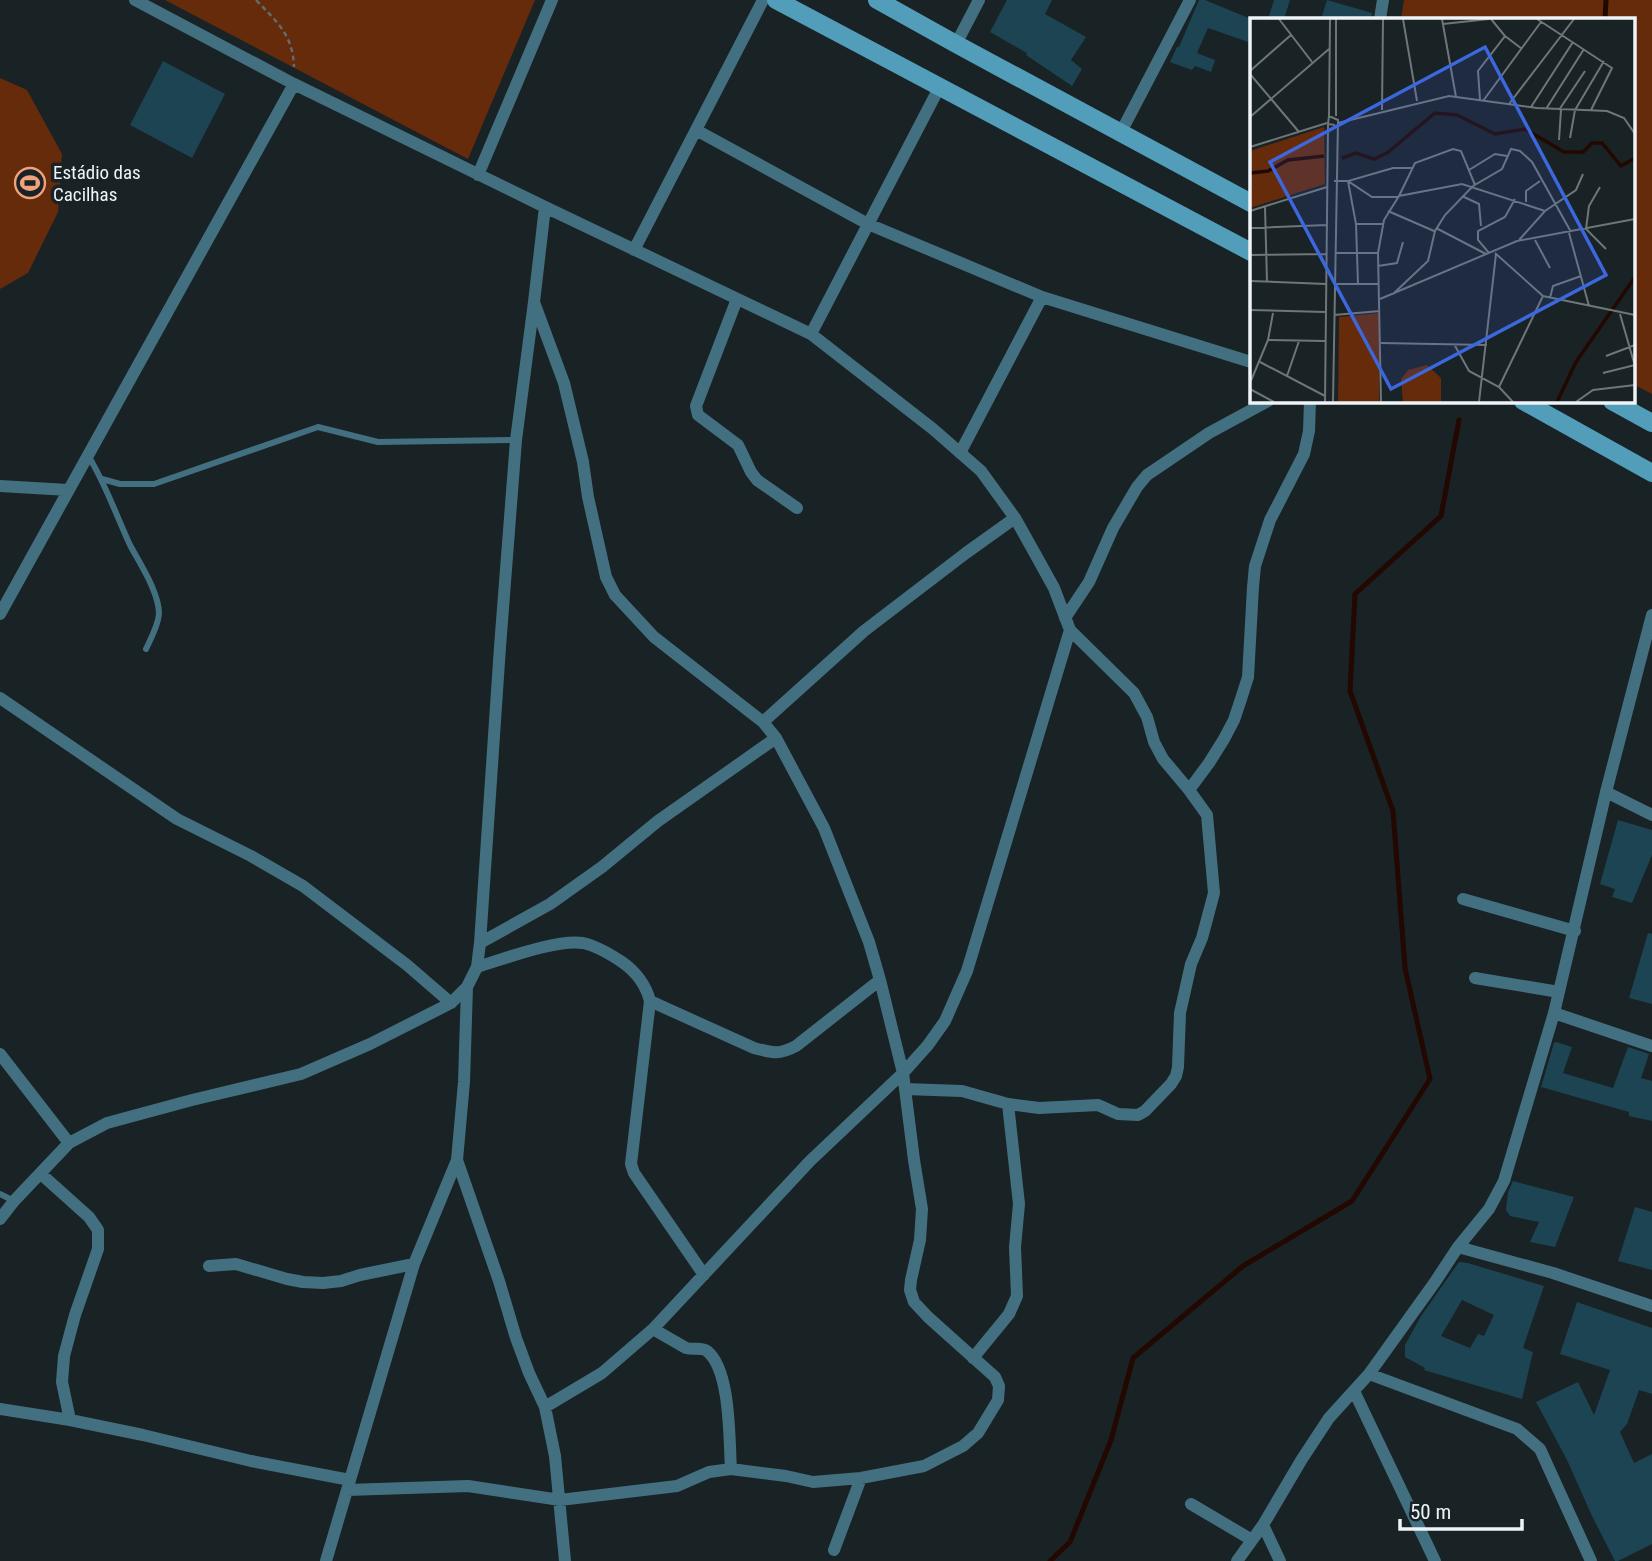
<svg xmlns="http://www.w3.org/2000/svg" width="1652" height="1561" font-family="'Roboto Condensed',sans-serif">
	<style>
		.green { fill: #652b0b }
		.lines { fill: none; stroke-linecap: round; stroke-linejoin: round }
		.stream { stroke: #220800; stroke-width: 5 }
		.building { fill: #1d4452; fill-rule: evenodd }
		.path { stroke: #636b6e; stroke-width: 2.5; stroke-dasharray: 5 3.5; stroke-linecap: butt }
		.lane { stroke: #437081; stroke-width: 6 }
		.street { stroke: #437081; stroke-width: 12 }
		.secondary { stroke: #529db9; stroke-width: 18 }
		.labels { text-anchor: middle; stroke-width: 7; stroke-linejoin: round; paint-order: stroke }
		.poi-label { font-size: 19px; fill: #eef4f7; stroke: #192225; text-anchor: start }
		.inset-river { fill: none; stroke: #220800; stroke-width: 3.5 }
		.inset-road { fill: none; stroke: #6e7679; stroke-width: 2 }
		.view { fill: #3c67dd; fill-opacity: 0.15; stroke: #3c67dd; stroke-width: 3.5 }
		.inset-edge { fill: none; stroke: #eef4f7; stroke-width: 3.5 }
	</style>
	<rect width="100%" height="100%" fill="#192225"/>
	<!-- green -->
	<path class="green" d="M165,0H535L468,159Z
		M1404,0H1652V394L1633,384V19H1401Z
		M0,78L27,90L62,154L58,212L28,273L0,289Z"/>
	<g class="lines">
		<!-- stream -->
		<path class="stream" d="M1605,19L1606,0
			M1050,1561L1070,1542L1111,1440L1133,1358L1243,1266L1352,1201L1430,1079L1405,968L1393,811L1350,691L1355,594L1441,516L1459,420"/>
	</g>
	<!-- building -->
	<path class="building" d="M1007,0H1052L1045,14L1086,37L1071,60L1082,69L1072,86L1026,55L1027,53L990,32Z
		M1199,0H1205L1251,19V43L1208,28L1197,53L1215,60L1211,72L1195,66L1192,70L1170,62L1177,47H1179Z
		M1274,0H1290L1284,19H1268Z
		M1327,0L1372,13L1371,19H1321Z
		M163,61L225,94L192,158L130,125Z
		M1618,820L1652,830V855L1632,903L1612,897L1615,889L1600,884Z
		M1648,933L1652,934V1004L1629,998Z
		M1556,1042L1572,1047L1563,1073L1613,1088L1628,1047L1649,1054L1641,1078L1652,1081V1121L1629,1116V1112L1541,1087L1554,1043Z
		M1513,1181L1574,1197L1555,1247L1530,1242L1539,1222L1510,1216L1506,1210L1508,1192Z
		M1635,1207L1652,1212V1270L1618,1261Z
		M1459,1262L1468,1263L1544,1286L1523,1348L1533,1352L1522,1399L1424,1370L1425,1368L1405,1357V1345L1421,1316ZM1462,1300L1494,1315L1484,1336L1478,1334L1470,1348L1441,1336Z
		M1577,1302L1652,1328V1394L1639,1390L1627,1424L1620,1432L1634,1463L1652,1454V1544L1618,1561H1615L1592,1516L1567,1460L1536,1402L1578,1382L1594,1415L1610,1370L1560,1354Z"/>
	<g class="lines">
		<!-- path -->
		<path class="path" d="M256,0C277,22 293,35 294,67"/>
		<!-- lane -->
		<path class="lane" d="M89,457C106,485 116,515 130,545C140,564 159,592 159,614C158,626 151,638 146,649
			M102,479L120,484H154L318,427L378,442L516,440
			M0,1194L14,1201"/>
		<!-- street -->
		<path class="street" d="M135,0L294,84L545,207L811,334L939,88
			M1380,19L1383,0
			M956,44L979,0
			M696,130L868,224L1042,297L1251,362
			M1121,132L1190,0
			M478,175L552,0
			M634,250L763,0
			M737,299L696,406L698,415L738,445L751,472L757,480L797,508
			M960,453L1042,297
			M0,486L68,490
			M0,614L294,84
			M1065,618L1089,582L1113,528L1137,487L1147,475L1209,433L1268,401
			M0,698L177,819L251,856L303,886L407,965L451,1003
			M763,722L864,631L966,553L1015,518
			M1189,790L1209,763L1224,739L1234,720L1241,699L1248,677L1253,587L1255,566L1270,520L1304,454L1309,431L1310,401
			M1606,792L1652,815
			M1463,899L1575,931
			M480,943L550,904L602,867L658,821L776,738
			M477,967C504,959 556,939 583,943C597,946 610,954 622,962C635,971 646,985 650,1001L631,1164L634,1173L704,1275
			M1475,978L1559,992
			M650,1001L754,1048C773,1053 779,1055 796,1046L880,980
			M1554,1013L1652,1046
			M0,1054L69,1143
			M905,1089L962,1091L1008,1104L1039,1108L1098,1105L1118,1114L1138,1115L1145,1111L1171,1084L1176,1076L1178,1067L1180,1013L1191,964L1202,938L1214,893L1207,815L1189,790L1163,759L1154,742L1147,717L1134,693L1070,630
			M457,1160L499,1281L516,1338L529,1373L545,1407L555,1456L565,1561
			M41,1174L89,1217L98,1230V1249L75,1315L64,1356L62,1382L70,1420
			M0,1219L14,1201L69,1143L107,1123L192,1100L301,1074L370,1044L451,1003L467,987L477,967L480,943L500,647L516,440L534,302L545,207
			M1458,1247L1553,1273L1652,1306
			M209,1266L236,1264L287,1279L303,1282L323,1283L341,1281L360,1275L414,1264
			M653,1329L686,1348C693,1350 702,1347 707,1351C731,1370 729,1440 731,1469
			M973,1358L1009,1314L1017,1296L1015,1247L1019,1204L1008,1104
			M1369,1374L1517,1429L1540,1449L1591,1561
			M1354,1391L1435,1561
			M545,1407L602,1373L653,1329L810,1161L903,1073L928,1045L945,1021L967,971L1070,630L1054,588L1038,559L1015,518L981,471L933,429L811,334
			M0,1409L70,1420L143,1435L251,1461L350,1480
			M347,1490L468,1486L560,1500L677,1486L709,1472L731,1469L786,1476L813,1482L861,1478L924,1466L963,1446L978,1433L998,1400L999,1386L995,1377L928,1317L914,1302L910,1290L911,1280L920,1240L922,1209L914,1160L903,1073L880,980L869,942L824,828L776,738L763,722L654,637L615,595L606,577L588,497L583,462L564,383L534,302
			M1191,1504L1252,1540
			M1263,1525L1280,1561
			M834,1550L861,1478
			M326,1561L414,1264L457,1160L464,1082L467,987
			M1237,1561L1263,1525L1302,1459L1329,1418L1369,1374L1435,1282L1458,1247L1489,1209L1504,1181L1554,1013L1606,792L1652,615"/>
		<!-- secondary -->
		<path class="secondary" d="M776,0L1251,252
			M877,0L956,44L1251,203
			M1523,401L1652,473
			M1612,401L1652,423"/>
	</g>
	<!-- icons -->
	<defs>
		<g id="stadium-ring" transform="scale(1.575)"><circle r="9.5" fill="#192225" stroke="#f1a17c" stroke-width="1.5"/><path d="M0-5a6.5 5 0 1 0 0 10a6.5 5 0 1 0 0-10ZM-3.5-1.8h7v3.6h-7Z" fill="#f1a17c"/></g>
	</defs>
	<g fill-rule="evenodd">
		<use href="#stadium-ring" x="30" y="183"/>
	</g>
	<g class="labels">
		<!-- poi labels -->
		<g class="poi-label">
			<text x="53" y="179">Estádio das<tspan x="53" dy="22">Cacilhas</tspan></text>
		</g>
	</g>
	<!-- overview -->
	<g transform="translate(1250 18)">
		<rect width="385" height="385" fill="#192225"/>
		<path d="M74,109L75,166L0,190V133ZM129,295V384H88L89,299ZM177,347L191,360V384H153L151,361L158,352Z" fill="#652b0b"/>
		<path class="inset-river" d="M92,140L106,135L124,141L137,135L185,95L207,97L245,116L275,111L314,134H333L342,125H352L371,148L385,140M0,155L18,153L38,142L74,138M307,384L326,344L385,259"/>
		<path class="inset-road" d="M29,1L62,44M86,1V98M153,1L167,83M192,1L206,79M287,1L362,50L341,92M193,6L239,1M255,18L272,31M0,53L41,17M0,56L49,114M230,82L228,53L255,18L241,1M233,83L291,4M259,86L324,1M281,89L323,24M296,91L334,31M132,92L133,1M309,92L335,53M79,98L80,1M0,99L79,31M88,105L199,78L287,90L357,93L374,100L385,116M320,120L325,92L354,43M309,122L311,92M0,129L77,105M219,152L245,136L257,138M84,163H98L106,206L108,266M350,169L339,188L336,211L356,231M149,178L165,145L203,131L211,133L225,167M212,178L229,186L231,208M148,179H122L98,163L143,150H163M276,184V173L290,163M15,189L17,264M0,193L77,169M138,193L184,213M106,206H133M0,210L77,207M186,210L236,236M319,215L339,288M269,222L295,193L326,172L333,156M285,222L300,250M86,235H128L131,384M128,235L134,202L149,178L212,166L295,193M239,235L228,222V213L255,199L265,181M245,235L293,278L385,297M0,237L77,236M128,248L147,245L153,224M0,263L76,266M86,266H129M143,276L178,243L185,213L195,197L223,168L252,151L261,131L270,133L282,144L321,214M300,280L303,268L331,258M130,281L267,223L385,201M0,292L75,294M370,296L385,348M84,297L130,293M18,322L75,323M131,325L237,327M204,326L219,353L249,369L263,384M356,338L385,327M10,344L75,378M353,355L385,347M37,358L49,323M0,365L18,322L23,295M249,369L293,278M0,371L24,384M75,384L78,107M83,384L88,102L79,98L78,106L85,107M229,384L246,236M326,384L343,372L385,367"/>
		<path class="view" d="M235,29L356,257L141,371L20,144Z"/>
		<rect width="385" height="385" class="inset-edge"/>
	</g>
	<!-- scale -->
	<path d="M1400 1519v10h122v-10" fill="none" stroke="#eef4f7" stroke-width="3.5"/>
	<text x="1410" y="1519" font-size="21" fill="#eef4f7" stroke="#192225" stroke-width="5" paint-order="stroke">50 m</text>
</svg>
